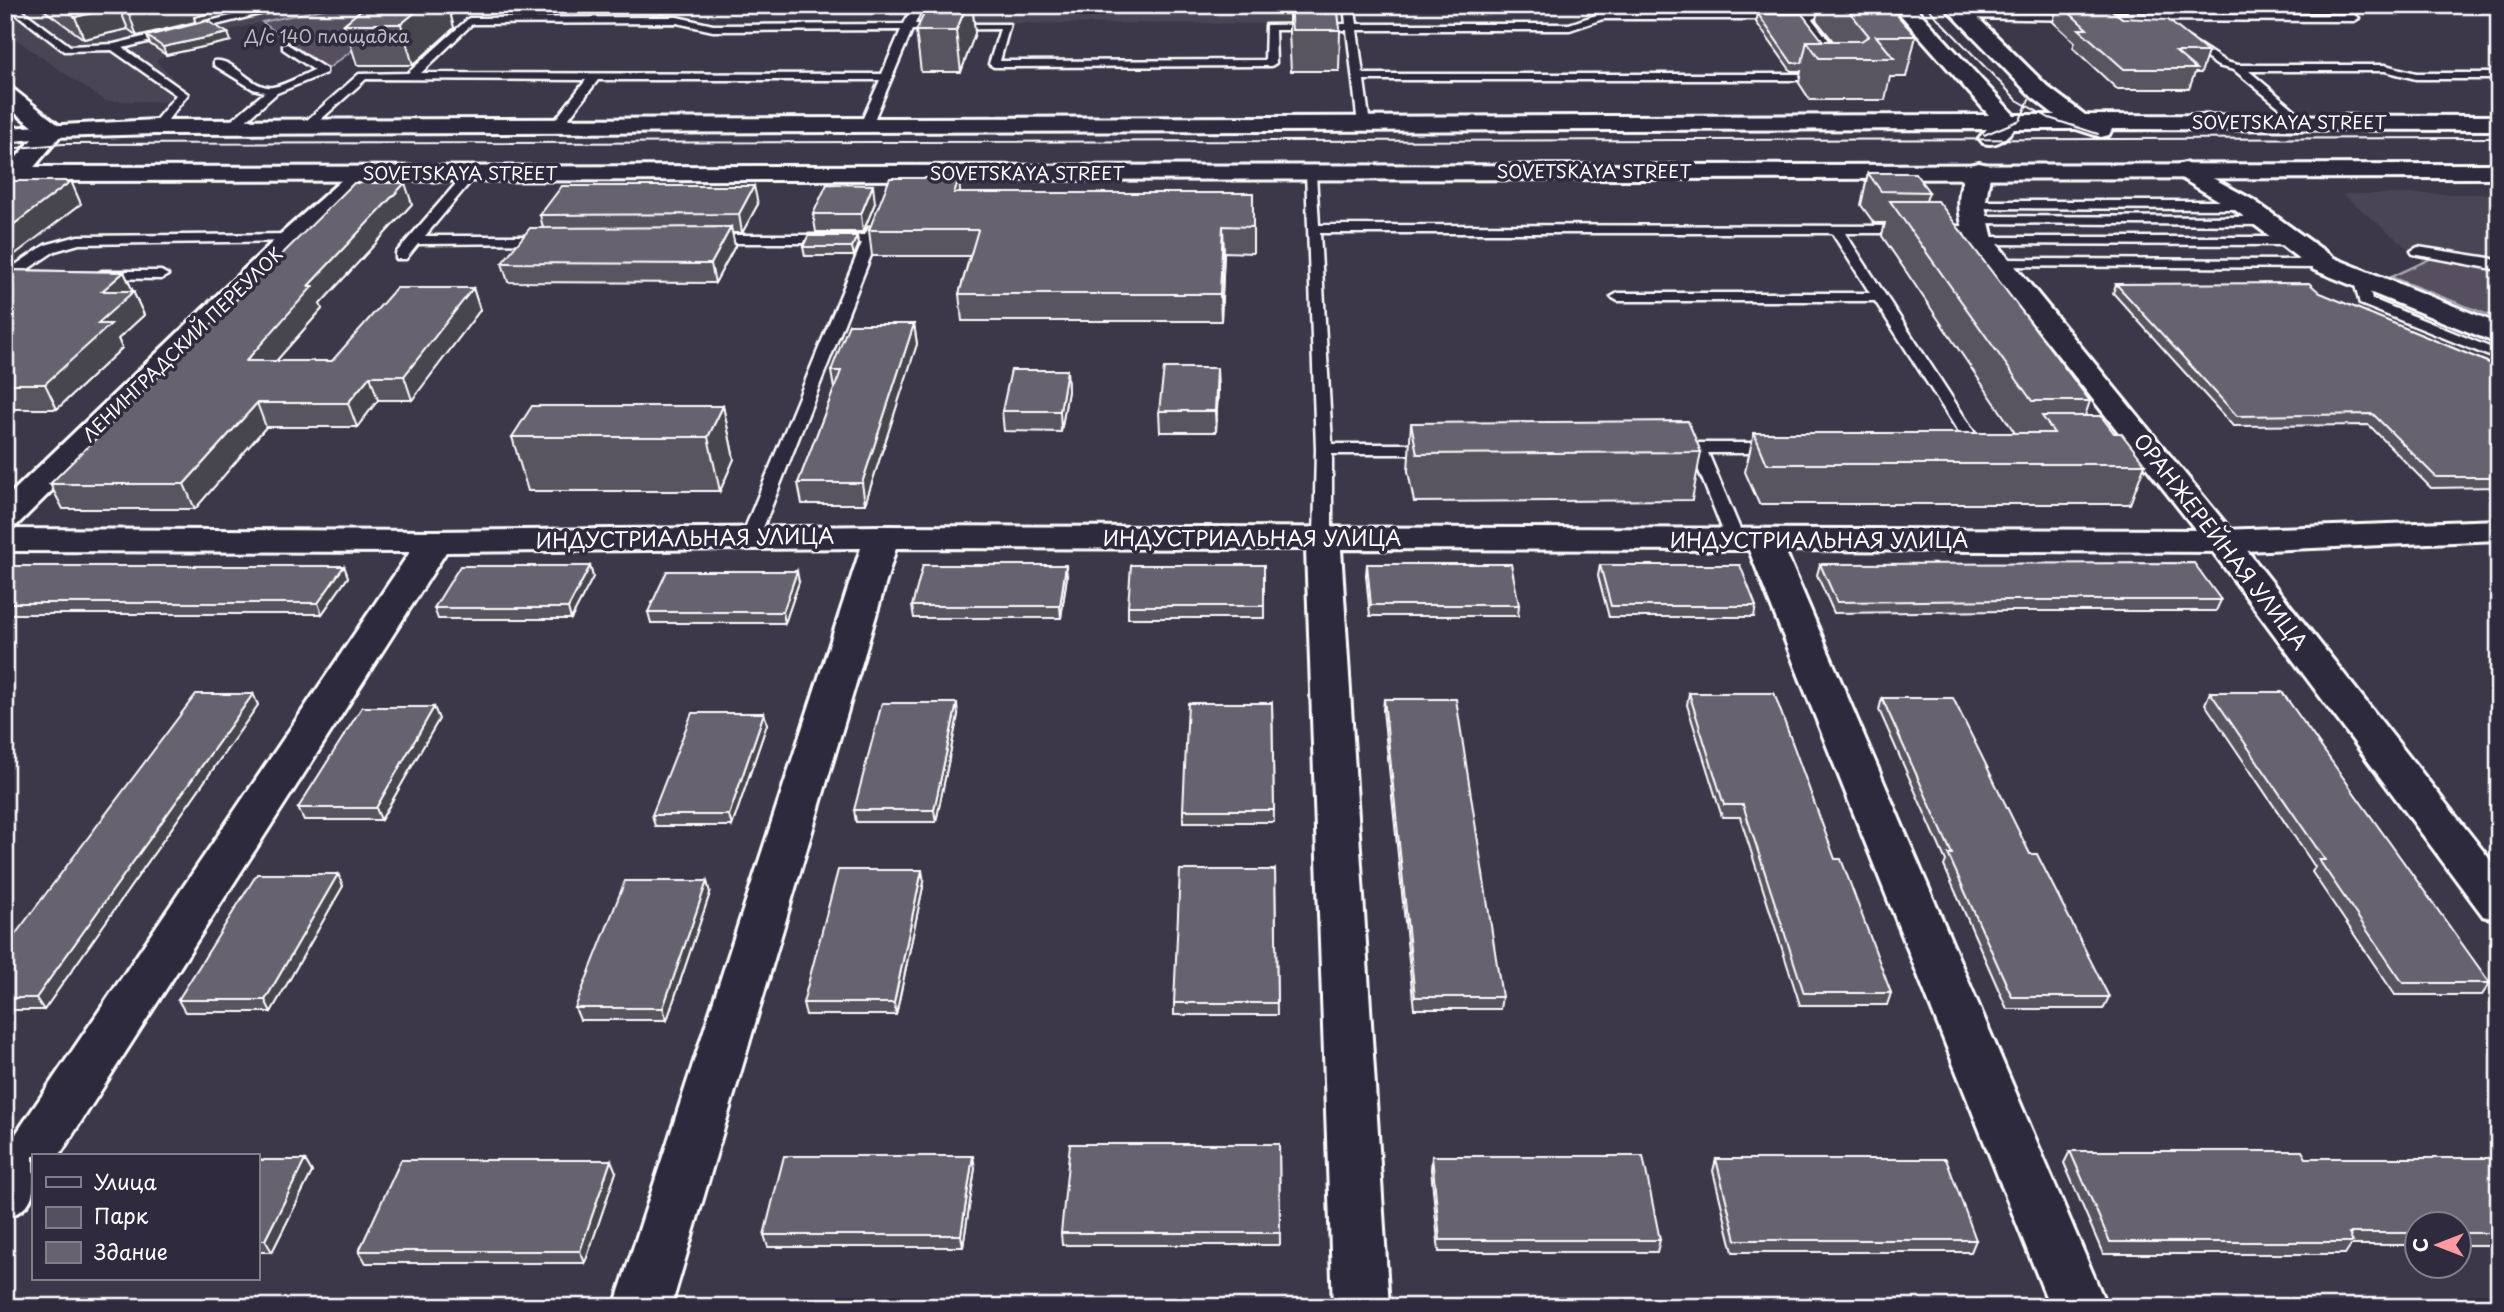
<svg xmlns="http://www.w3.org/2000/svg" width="2504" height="1312" font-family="'Playpen Sans',sans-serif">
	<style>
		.built { fill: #494455 }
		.green { fill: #555060; stroke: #aaa8b0; stroke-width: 2 }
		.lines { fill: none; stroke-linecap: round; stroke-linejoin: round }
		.service-casing { stroke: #fff; stroke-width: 5 }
		.minor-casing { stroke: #fff; stroke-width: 6 }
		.tertiary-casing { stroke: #fff; stroke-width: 6 }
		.secondary-casing { stroke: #fff; stroke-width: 6 }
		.primary-casing { stroke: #fff; stroke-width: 6 }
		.service { fill: #2f2a3d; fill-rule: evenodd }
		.minor { fill: #2f2a3d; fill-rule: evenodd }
		.tertiary { fill: #2f2a3d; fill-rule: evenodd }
		.secondary { fill: #2f2a3d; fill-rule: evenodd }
		.primary { fill: #2f2a3d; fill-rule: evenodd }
		.tram { stroke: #fff; stroke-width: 2 }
		.wall { fill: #585460; stroke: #fff; stroke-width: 2 }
		.shaded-wall { fill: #47454e; stroke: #fff; stroke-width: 2 }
		.building { fill: #666270; stroke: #fff; stroke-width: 2 }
		.labels { text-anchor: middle; stroke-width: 7; stroke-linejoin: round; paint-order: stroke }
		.far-park-label { font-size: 18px; fill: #bbb9bf; stroke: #2f2a3d }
		.far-street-label { font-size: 18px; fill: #fff; stroke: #2f2a3d }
		.street-label { font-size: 21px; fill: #fff; stroke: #2f2a3d }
	</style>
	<rect width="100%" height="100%" fill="#3c3749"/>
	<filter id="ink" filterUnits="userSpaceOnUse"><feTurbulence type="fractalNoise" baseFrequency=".0143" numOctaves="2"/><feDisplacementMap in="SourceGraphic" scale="14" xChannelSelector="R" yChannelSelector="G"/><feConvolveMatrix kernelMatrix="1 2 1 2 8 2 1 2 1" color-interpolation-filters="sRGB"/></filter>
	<g filter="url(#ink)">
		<!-- built -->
		<path class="built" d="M5,5H335L155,48L166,55L156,61L189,94L184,102L105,101L5,32Z
			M933,5H1341L1343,24L925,23Z
			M2342,194H2499V322L2400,282L2429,266Z"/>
		<!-- green -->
		<path class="green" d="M342,5H371L393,20L326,70L262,22Z
			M2432,258L2499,271V319L2391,277Z"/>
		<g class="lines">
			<!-- service casing -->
			<g class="service-casing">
				<path id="service" d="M5,5H15L70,46L114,44L277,5H296L123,48L188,94L160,130L156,131L150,127L176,95L112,50L64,51Z
					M913,5H923L915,24H1010L1000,61L1265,60L1266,25L1346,24L1344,5H1354L1357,24H1569L1602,13H1810L1830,5H1845L1812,19L1846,62L1837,64L1802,19H1603L1570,30H1357L1363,74H1823L1829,77L1823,80H1364L1370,125L1364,129L1358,125L1347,30H1275L1276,63L1271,66L994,67L989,64L1000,29L912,30L871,127L865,131L859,127L880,80H598L559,131L555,132L549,128L586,80L366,79L308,131L298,128L359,74L408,73L469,18L677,17L713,25L904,24ZM677,23L713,31L901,30L882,74L421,73L472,24Z
					M2083,5H2094L2104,14L2354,15L2359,18L2354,21L2101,20Z
					M1964,13L2080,14L2085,17L2080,20L1960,18L1959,16Z
					M2187,37L2226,62L2238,65H2385L2416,73H2499V79H2416L2385,71H2249L2308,121V125L2304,127L2234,70L2218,66L2183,42L2182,40Z
					M287,44L326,69V73L277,93L234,131H226V125L265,92L253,89L214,65V61C235,58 251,90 273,87C286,85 302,75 314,70L283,49V45Z
					M471,170L477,174L425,236H547L552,237V243L418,244L406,259H396V253L467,171Z
					M1306,171L1316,174L1319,225L1980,226V232L1975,233H1845L1984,447L1976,452L1970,450L1875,301H1618L1611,297L1618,293H1870L1832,233H1320L1332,444H1434L1442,449L1434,454H1332V539L1323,544L1317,543L1314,539L1316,449Z
					M1971,201H2244L2250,205L2244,209L1966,208L1965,205Z
					M1973,216L2267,217L2274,221L2267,225L1968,223L1966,220Z
					M869,227L881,230L759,538L750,543L744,542L741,538L862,243H707L700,239L707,235H865Z
					M292,234L299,238L297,241L79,244L55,251L25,271L31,272V278H5V272L45,245L78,236Z
					M1981,237H2293L2300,241L2293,245L1976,244L1974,241Z
					M2418,247L2489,258L2499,261V270L2413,254L2411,251Z
					M1998,259L2324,260L2331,264L2324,268L1993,266L1991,263Z
					M102,271H161L168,275L161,279L97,278L95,275Z
					M2360,274L2367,278L2372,299L2499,351V360L2360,304L2353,278Z
					M1674,443H1777L1785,448L1777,453H1708L1745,541L1742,545H1730L1727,541L1692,453L1668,451V445Z"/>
			</g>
			<!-- minor casing -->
			<g class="minor-casing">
				<path id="minor" d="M363,167L372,169L375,174L372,179L301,244L17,525L5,528V499L283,232L354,169Z
					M2499,520V540L2222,552L1785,550L2107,1307H2050L1749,550L1341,549L1389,1307H1333L1306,549L896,548L671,1307H614L861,548L446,552L59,1156H33C33,1189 40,1206 5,1218V1150L410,552L5,551V529L435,531L882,526L2222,530Z"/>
			</g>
			<!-- tertiary casing -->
			<g class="tertiary-casing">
				<path id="tertiary" d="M5,87L13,89L65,130L25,178H7L5,171L39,131L5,105Z"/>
			</g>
			<!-- secondary casing -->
			<g class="secondary-casing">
				<path id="secondary" d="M1979,163L1988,165L1991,170L1985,206L1993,239L2234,534L2499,871V920L2483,916L2210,548L1968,241C1957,218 1955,187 1970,165Z
					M2185,163L2253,200L2334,258L2499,324V344L2314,270L2235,210L2176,175L2173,170L2176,165Z"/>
			</g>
			<!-- primary casing -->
			<g class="primary-casing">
				<path id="primary" d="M1892,5H1913L2014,115H2055L2032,97L1943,5H1965L2048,87L2085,115L2499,116V130L2112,129L2109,135L2101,137L2076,129H2014C2004,139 1998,147 1983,143L1979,138L1987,129L156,134L53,137L5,142V128L156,120L1989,115Z
					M2499,164V178L5,181V167Z"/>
			</g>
			<!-- service -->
			<use href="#service" class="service"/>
			<!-- minor -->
			<use href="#minor" class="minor"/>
			<!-- tertiary -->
			<use href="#tertiary" class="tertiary"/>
			<!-- secondary -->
			<use href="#secondary" class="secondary"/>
			<!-- primary -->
			<use href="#primary" class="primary"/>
			<!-- tram -->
			<path class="tram" d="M1925,5L2017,100L2049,118L2098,134
				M1984,135L2020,120L2029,100
				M5,149L63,144L2499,138"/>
		</g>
		<!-- wall -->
		<path class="wall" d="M37,5H221L223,10L194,17L195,22L137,36L128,29L84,39Z
			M367,5H448L454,28L413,65H357L344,24Z
			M1289,5H1337L1340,30L1339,71H1291L1289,33Z
			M1588,5H1814L1813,9L1590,10Z
			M1819,5H1888L1916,36L1906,77H1890L1885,100H1810L1799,83L1801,71H1791L1756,22L1758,14L1823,41H1833L1816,20Z
			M2034,5H2129L2127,11H2113L2122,18L2208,52L2201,73H2195L2189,89H2117L2073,48L2075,42L2053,22L2056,11H2040Z
			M2237,5H2346L2344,12H2247Z
			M973,13L975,33L961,72H921L916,31Z
			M147,36L231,41L166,55L150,44Z
			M1868,173L1929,192L1926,201L2090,401L2085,416L2114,433L2145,464L2130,504H1759L1745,472L1754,433H2015L1882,236L1885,223H1874L1861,205Z
			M960,193H1253V253L1224,252L1221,321H962L959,294L970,256H872L869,230Z
			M875,203L863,232H816L813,214Z
			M412,204L320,304L322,309L276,361H332L473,288L480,310L412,400H378L357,427H266L195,509H63L50,484Z
			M758,204L742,233H732L735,246L715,283L508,282L502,263L543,228L540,215Z
			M857,236L858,246L854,256H805L803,247Z
			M5,270L124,272L144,315L118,339L122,348L57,409H5Z
			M2116,284L2320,293L2499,367V487L2431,488L2369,425L2233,426L2113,293Z
			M914,324L917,344L865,504H802L798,483L834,389L831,371Z
			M1067,370L1068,391L1061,432L1004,431L1002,411Z
			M1218,388L1216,432H1160L1159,411Z
			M723,406L734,459L720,491H528L512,437Z
			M1411,423L1701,452L1692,500L1414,502L1408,471Z
			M1367,564L1519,605L1518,616H1370L1366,575Z
			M1820,564L2221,600L2216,611H2005L1834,613L1817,575Z
			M1264,565V618H1128V606Z
			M1600,565L1756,606L1754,617H1609L1598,576Z
			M5,566H344L348,577L322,614H5Z
			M590,566L593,577L571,619H438L434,608Z
			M1067,576L1061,618H914L912,606Z
			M799,582L785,623H651L648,612Z
			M2210,692L2490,983L2482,995H2395L2312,872L2315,867L2205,704Z
			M1689,693L1835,859L1891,993L1887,1005H1800L1740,817H1722L1687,705Z
			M253,694L258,705L44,1010H5V948Z
			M1882,698L2030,854L2109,997L2103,1009H2007L1944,866L1946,861L1879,710Z
			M1384,699L1502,997L1500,1009H1414L1383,710Z
			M1272,703L1274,822H1183V810Z
			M764,713L767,724L732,826H655L652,815Z
			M958,715L936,822H856L854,810Z
			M439,719L381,820H304L298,808Z
			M1275,870L1277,1015H1174V1003Z
			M338,874L343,886L271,1012H185L178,1000Z
			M924,882L896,1015H806L803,1003Z
			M710,893L667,1020H580L575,1008Z
			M1279,1144L1280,1245H1062L1061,1233Z
			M2070,1151L2306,1158H2499V1245H2459V1224H2417V1245H2351L2345,1254H2103L2064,1163Z
			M1432,1156L1660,1240L1657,1252H1439L1431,1169Z
			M1716,1159L1976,1240L1971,1252H1733L1713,1171Z
			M257,1160H305L312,1172L272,1252H257Z
			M975,1168L963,1247H768L764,1235Z
			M616,1172L585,1263H366L359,1251Z"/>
		<!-- shaded-wall -->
		<path class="shaded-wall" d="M165,5H221L223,10L194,17L195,22L137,36L129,14Z
			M424,5H448L454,28L413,65L401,24Z
			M967,5H976L973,13L975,33L961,72L956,31Z
			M119,7L128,29L84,39L75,17Z
			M228,33L231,41L166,55L163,47Z
			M959,178L961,203L954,193Z
			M71,181L81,204L5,262V231Z
			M405,183L412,204L320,304L322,309L255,385L246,361L308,286Z
			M873,185L875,203L863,232L861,214Z
			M754,186L758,204L742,233L739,214Z
			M1223,226L1224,252L1221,321L1220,294Z
			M731,227L735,246L715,283L711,264Z
			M857,236L858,246L854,256L852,247Z
			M124,272L144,315L118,339L122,348L57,409L45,384L97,324L102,291Z
			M473,288L480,310L412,400L404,376Z
			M914,324L917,344L865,504L862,483Z
			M1217,368L1218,388L1216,432L1215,411Z
			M1067,370L1068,391L1061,432L1060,411Z
			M370,376L378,400L357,427L348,403Z
			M257,403L266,427L195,509L184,484Z
			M723,406L734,459L720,491L708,437Z
			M1066,565L1067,576L1061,618L1060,606Z
			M344,566L348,577L322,614L318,603Z
			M590,566L593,577L571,619L568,608Z
			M797,571L799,582L785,623L783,612Z
			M253,694L258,705L44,1010L36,998Z
			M957,703L958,715L936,822L934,810Z
			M434,707L439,719L381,820L376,808Z
			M764,713L767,724L732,826L729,815Z
			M922,870L924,882L896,1015L894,1003Z
			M338,874L343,886L271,1012L265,1000Z
			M707,881L710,893L667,1020L663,1008Z
			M973,1156L975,1168L963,1247L961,1235Z
			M305,1160L312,1172L272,1252L265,1240Z
			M611,1160L616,1172L585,1263L580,1251Z"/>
		<!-- building -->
		<path class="building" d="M59,5H165L129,14L119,7L75,17Z
			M367,5H424L401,24H344Z
			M928,5H967L956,31H916Z
			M1290,5H1337L1340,30H1292Z
			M1844,5H1888L1916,36H1876L1894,58H1819L1807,41H1861L1869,36Z
			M2061,5H2105L2122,18L2168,20L2208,52H2176L2196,69H2124L2079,29H2087Z
			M1758,14H1802L1823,41H1807L1802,63H1792Z
			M207,21L228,33L163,47L147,36Z
			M1868,173H1915L1929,192L1881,191Z
			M890,178H959L954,193H1253V227L1223,226L1220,294H959L978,230H869Z
			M5,181H71L5,231Z
			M354,183H405L308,286H313L246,361H332L396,288H473L404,376H370L348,403H257L184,484H50Z
			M827,184L873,185L861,214H813Z
			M562,186H754L739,214L540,215Z
			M1890,201H1938L2090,401H2032Z
			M731,227L711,264L502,263L530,228Z
			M808,236H857L852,247H803Z
			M5,270L124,272L102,291H134L97,324H111L45,384H5Z
			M2309,283L2320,293L2499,367V477H2436L2373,414L2237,416L2116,284Z
			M849,324H914L862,483H798L841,371H831Z
			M1164,368H1217L1215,411H1159Z
			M1011,370H1067L1060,411H1002Z
			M532,406H723L708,437H512Z
			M2042,416H2101L2114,433H2121L2145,464H1767L1754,433H2054Z
			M1688,421L1701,452L1417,454L1411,423Z
			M2194,563L2221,600H2009L1837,602L1820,564Z
			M1367,564H1511L1519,605H1371Z
			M923,565H1066L1060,606H912Z
			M1131,565H1264V606H1128Z
			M1600,565H1740L1756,606H1611Z
			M5,566H344L318,603H5Z
			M460,566H590L568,608H434Z
			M667,571H797L783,612H648Z
			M2210,692H2282L2490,983H2403L2319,860H2325Z
			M1689,693H1774L1835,859H1841L1891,993H1804L1743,805H1724Z
			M196,694H253L36,998H5V948Z
			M1882,698H1953L2030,854H2037L2109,997H2012L1948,854H1952Z
			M1384,699H1456L1502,997H1415Z
			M882,703H957L934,810H854Z
			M1188,703H1272L1274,810H1183Z
			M362,707H434L376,808H298Z
			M692,713H764L729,815H652Z
			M838,870H922L894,1003H803Z
			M1180,870H1275L1277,1003H1174Z
			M257,874H338L265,1000H178Z
			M625,881H707L663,1008H575Z
			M1070,1144H1279L1280,1233H1061Z
			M2070,1151H2302L2306,1158H2499V1233H2459V1224H2417V1233H2349L2353,1242H2110Z
			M784,1156H973L961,1235H764Z
			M1432,1156H1643L1660,1240H1440Z
			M1716,1159H1946L1976,1240H1736Z
			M257,1160H305L265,1240H257Z
			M401,1160H611L580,1251H359Z"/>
	</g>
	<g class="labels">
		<!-- far-park labels -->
		<g class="far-park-label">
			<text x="327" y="43">Д/с 140 площадка</text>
		</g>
		<!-- far-street labels -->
		<g class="far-street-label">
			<text x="2289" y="129">SOVETSKAYA STREET</text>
			<text x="1594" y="178">SOVETSKAYA STREET</text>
			<text x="460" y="180">SOVETSKAYA STREET</text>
			<text x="1027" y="180">SOVETSKAYA STREET</text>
			<text transform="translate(183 345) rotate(-44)" y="6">ЛЕНИНГРАДСКИЙ ПЕРЕУЛОК</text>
		</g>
		<!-- street labels -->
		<g class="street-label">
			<text transform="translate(685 539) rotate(-1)" y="7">ИНДУСТРИАЛЬНАЯ УЛИЦА</text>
			<text x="1252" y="546">ИНДУСТРИАЛЬНАЯ УЛИЦА</text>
			<text x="1819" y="548">ИНДУСТРИАЛЬНАЯ УЛИЦА</text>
			<text transform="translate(2220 542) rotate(52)" y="7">ОРАНЖЕРЕЙНАЯ УЛИЦА</text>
		</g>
	</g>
	<!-- margin -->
	<rect width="2504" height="1312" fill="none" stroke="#2f2a3d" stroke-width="28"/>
	<rect x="14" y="14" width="2476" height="1284" fill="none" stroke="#fff" stroke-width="2.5" filter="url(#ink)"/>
	<!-- legend -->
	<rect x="32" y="1154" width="228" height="126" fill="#2f2a3d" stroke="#827f8b" stroke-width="2"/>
	<rect x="46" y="1177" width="35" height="10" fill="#2f2a3d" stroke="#827f8b" stroke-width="2"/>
	<text x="94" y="1190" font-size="21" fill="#ffffff">Улица</text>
	<rect x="46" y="1207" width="35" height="21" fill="#555060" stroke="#827f8b" stroke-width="2"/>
	<text x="94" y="1224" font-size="21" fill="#ffffff">Парк</text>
	<rect x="46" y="1242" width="35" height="21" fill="#666270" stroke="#827f8b" stroke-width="2"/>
	<text x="94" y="1260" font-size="21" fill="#ffffff">Здание</text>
	<!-- north arrow -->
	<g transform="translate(2438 1245) rotate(270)"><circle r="33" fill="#2f2a3d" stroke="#827f8b" stroke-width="2"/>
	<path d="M0-5L12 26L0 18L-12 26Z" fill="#ff9aa2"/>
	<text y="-10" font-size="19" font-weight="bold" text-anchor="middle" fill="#ffffff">С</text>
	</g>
</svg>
